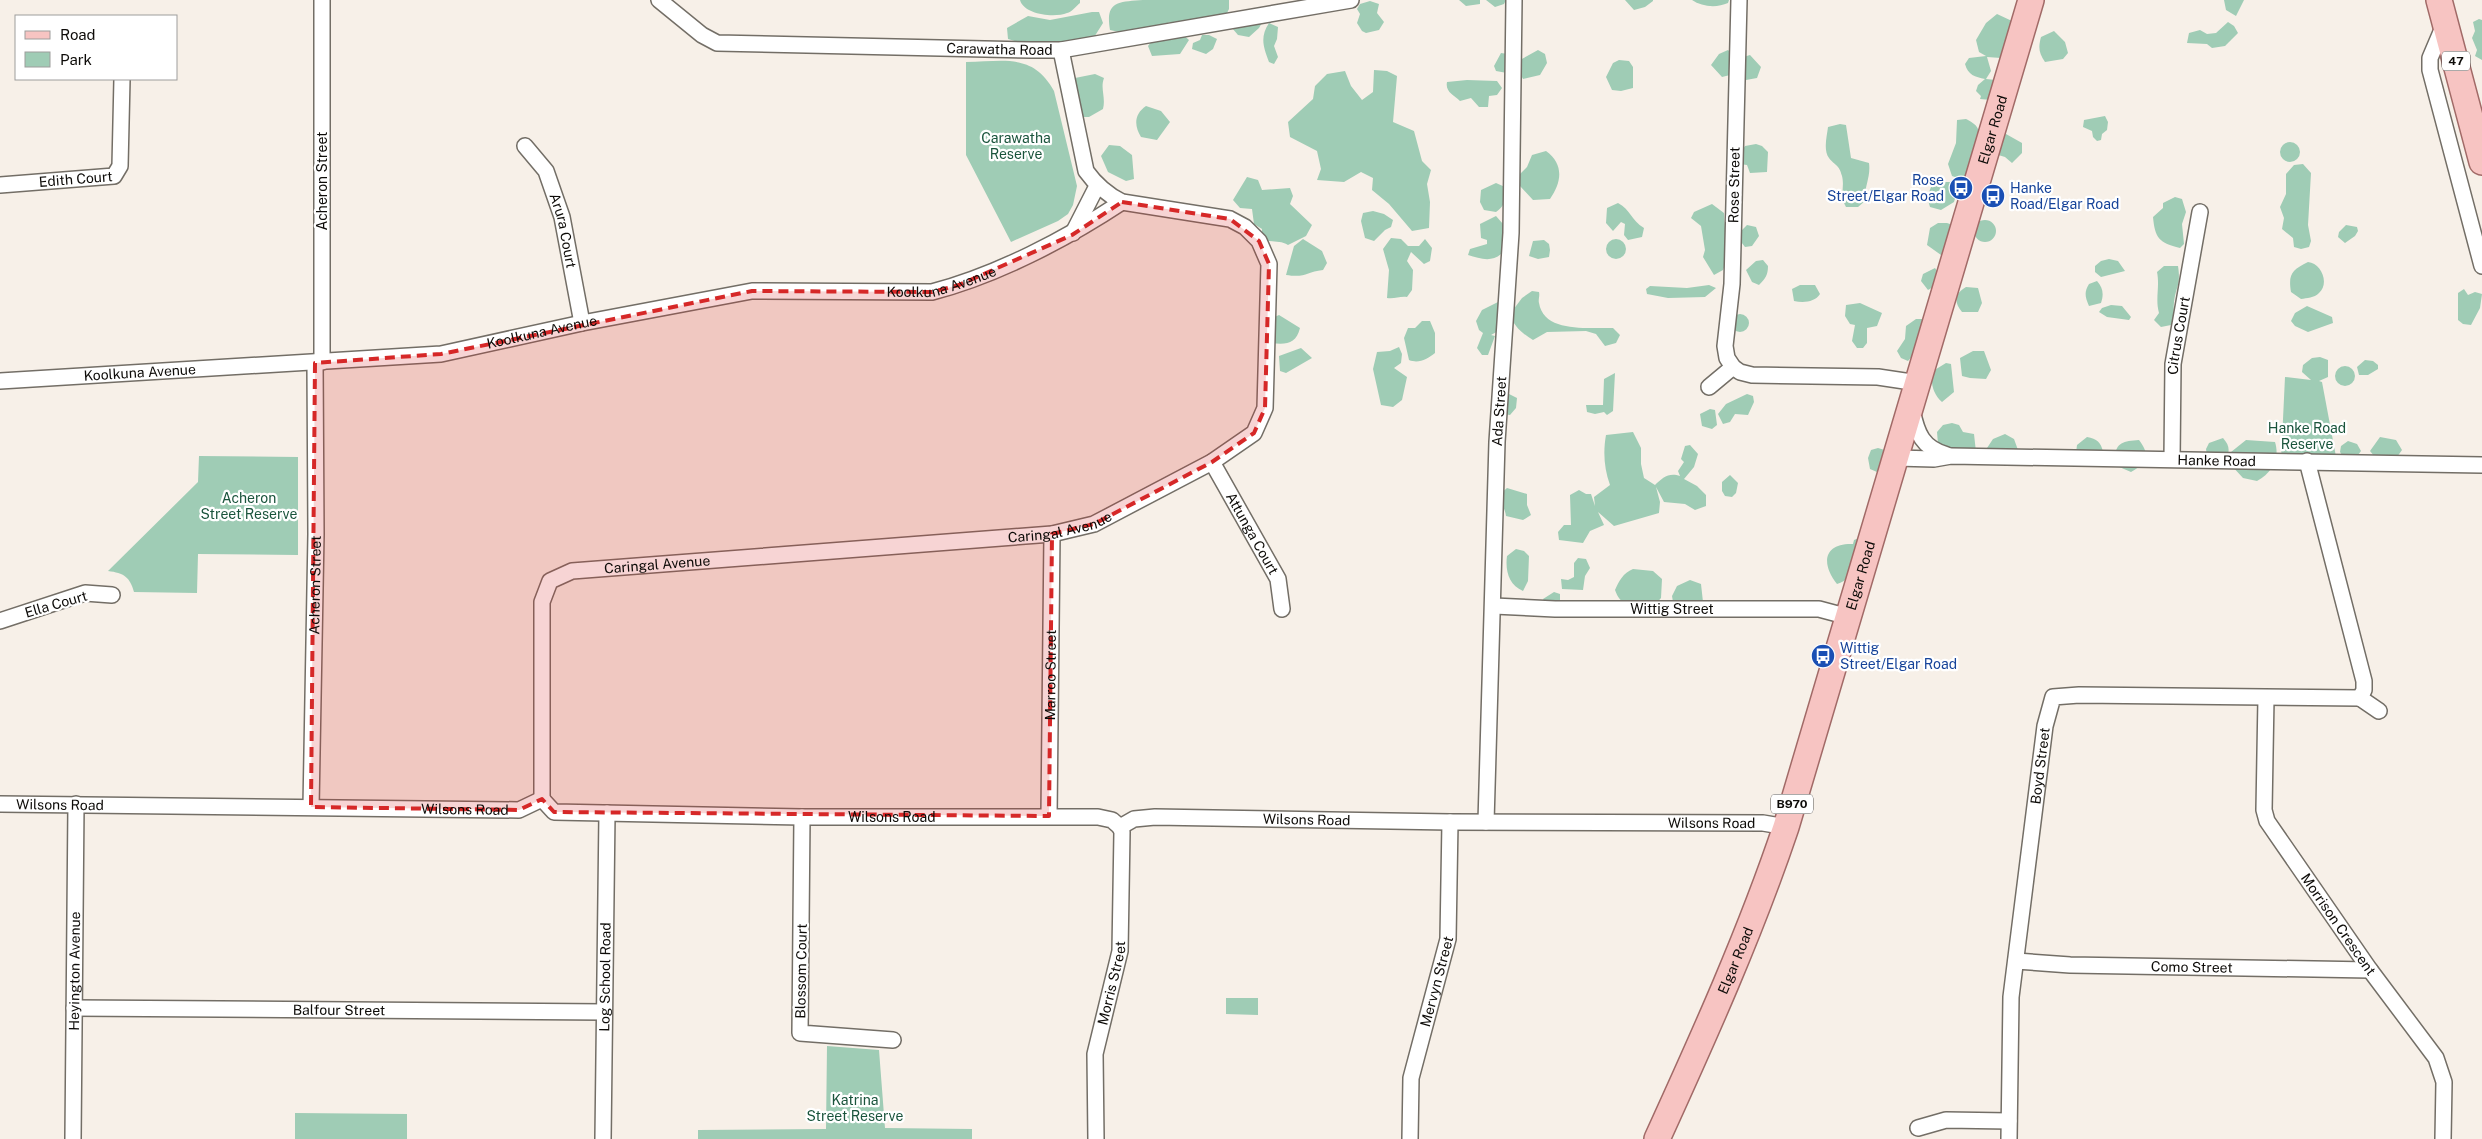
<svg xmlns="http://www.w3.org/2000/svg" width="2482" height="1139" font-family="'Public Sans',sans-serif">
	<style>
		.green { fill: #9fccb5 }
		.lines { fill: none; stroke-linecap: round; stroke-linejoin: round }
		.minor-casing { stroke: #736e66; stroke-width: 18 }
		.primary-casing { stroke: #a16a67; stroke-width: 28 }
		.minor { stroke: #fff; stroke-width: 15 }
		.primary { stroke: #f7c4c2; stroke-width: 25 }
		.marked { fill: #d62828; fill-opacity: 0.2; stroke: #d62828; stroke-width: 4; stroke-dasharray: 10 6; stroke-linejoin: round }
		.labels { text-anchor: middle; stroke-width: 4.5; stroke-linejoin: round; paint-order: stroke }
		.shield { fill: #fff; stroke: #565452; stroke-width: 1 }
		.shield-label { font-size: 12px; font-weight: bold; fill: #0d0b08 }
		.street-label { font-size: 14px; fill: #0d0b08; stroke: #fff }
		.park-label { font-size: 14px; fill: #1a543c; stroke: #fff }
		.transit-label { font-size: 14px; fill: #164399; stroke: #fff; text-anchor: start }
	</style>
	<rect width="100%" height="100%" fill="#f7f0e8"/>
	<!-- green -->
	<path class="green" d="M1020,0H1080V3C1076,6 1072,12 1067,13C1055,18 1024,15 1020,0Z
		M1143,0H1229V9L1223,21L1171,22L1128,34L1110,30C1105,1 1118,2 1143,0Z
		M1459,0H1480V4L1466,6Z
		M1486,0H1506L1504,4L1495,7Z
		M1625,0H1653V1L1645,7L1634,10Z
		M1692,0H1729L1728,3C1717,8 1702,7 1692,0Z
		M2224,0H2244L2236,16L2226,10Z
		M1370,1L1379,4L1377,13L1384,22L1379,30L1366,33L1362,31L1357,23L1360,14L1357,9L1360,4Z
		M1260,9L1263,21L1259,28L1249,37L1238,35L1232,28L1237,12Z
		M1092,12H1099L1103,23L1086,50L1021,43L1008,39L1007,28L1028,16L1050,20Z
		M1997,14L2012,21L2001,58L1987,57L1991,71L1986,79L1996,80L1991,100L1980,99L1981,96L1976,91L1978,85L1985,79C1975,77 1968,75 1965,64L1969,58L1986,56L1979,52L1976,40L1986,23Z
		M2479,19L2482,20V60L2475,56L2477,50L2472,38L2475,31L2473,22Z
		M2228,22L2234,26L2238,33L2225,46L2212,48L2207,44L2187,43L2189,33L2200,30L2207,34L2216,33Z
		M1269,23L1278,27L1277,39L1274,46L1278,57L1274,64L1269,62C1263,46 1260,37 1269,23Z
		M2054,31L2065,42L2068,53L2063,59L2045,62C2039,53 2038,48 2041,37Z
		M1181,33L1189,40L1180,54L1152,56L1148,46L1154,38Z
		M1202,35H1209L1217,39L1213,49L1206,54L1192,49L1193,43L1200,40Z
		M1538,50L1545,54L1547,63L1540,75L1523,79L1517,68L1520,60Z
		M1728,50L1733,55L1730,75L1722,77L1711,65L1719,54Z
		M1501,53L1508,54L1507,73L1496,71L1494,66Z
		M1750,55L1761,67L1757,78L1746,80L1737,77L1740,58Z
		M1619,60L1629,61L1633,67V88L1621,91L1612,90L1606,77L1613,63Z
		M966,62C1003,62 1033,52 1054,91L1077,186L1073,205L1068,214L1058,221L1011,242L966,155Z
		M1374,70L1387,71L1397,76L1393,122L1414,131L1422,161L1431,170L1427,184L1430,202L1429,228L1412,231L1389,204L1372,190L1373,178L1361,172L1344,182L1317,180L1321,169L1317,151L1290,137L1288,122L1313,99L1315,86L1327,74L1345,71L1351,86L1362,100L1373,92Z
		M1095,74L1104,78C1100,89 1106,97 1103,109L1089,117H1081L1070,91L1075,78Z
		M1467,80L1497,81L1502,88L1497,95L1489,96L1488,107H1479L1471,98L1460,101C1454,95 1445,92 1447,82Z
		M1146,106L1161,111L1170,122L1157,140L1141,137C1134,126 1134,114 1146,106Z
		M2105,116L2108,122L2107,130L2102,134L2101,140L2097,141L2093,137L2092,131L2083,127L2084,120Z
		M1966,119C1970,121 1976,124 1978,129C1983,141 1972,169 1969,182L1952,176L1948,164L1956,143L1957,120Z
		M1840,124L1846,125L1851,158L1869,163C1871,177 1864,187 1865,201L1858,207H1846C1839,195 1845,188 1842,176C1839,164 1835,166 1829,158C1823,150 1827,136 1828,127Z
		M2006,134L2022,143V153L2012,163L2005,157L1995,154L1999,138Z
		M2280 152a10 10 0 1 1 20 0a10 10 0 1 1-20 0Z
		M1756,144L1762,146L1768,152L1767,172L1750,173L1747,165L1740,164L1739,156L1745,146Z
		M1109,145L1120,146L1132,155L1134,179L1126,181L1108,172L1101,156Z
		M1546,151C1564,164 1562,182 1550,199L1533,200L1520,186V174L1527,167L1532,155Z
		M2303,164L2311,173L2308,225L2311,241L2309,247L2301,249L2294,247L2293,238L2282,229L2284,218L2280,207L2286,194V174L2294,165Z
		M1247,177L1258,180L1262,190L1290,188L1293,196L1290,204L1312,225L1306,236L1288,245C1280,240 1271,243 1262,239V229L1254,224L1252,209L1240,208L1233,200Z
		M1940,182H1951L1957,192L1954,202L1941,210L1930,207L1927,197L1931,187Z
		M1496,183L1505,187C1506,198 1506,205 1496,212L1484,210L1480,202L1481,190Z
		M2175,197L2182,199L2186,212L2182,224L2184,244L2180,248C2159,243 2155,238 2153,217L2163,208V203Z
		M1618,203C1631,210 1631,220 1644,228L1642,237L1628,240L1624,235L1625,224L1621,222L1613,231L1606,223L1607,208Z
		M1712,204L1724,213L1727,260L1723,270L1714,275L1703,257L1705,250L1701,226L1691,218L1694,212Z
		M1373,211L1384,214L1393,220L1391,227L1385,230L1374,241L1365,238L1361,221L1363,213Z
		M1496,216L1503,224V252C1493,263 1481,259 1468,255L1470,249L1487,244V240L1481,238L1480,224Z
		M1974 231a11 11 0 1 1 22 0a11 11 0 1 1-22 0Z
		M1938,223H1947L1956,226L1952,251L1941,255L1927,245L1930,228Z
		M1747,225L1756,227L1759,236L1752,246L1745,247L1738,238L1740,232Z
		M2346,225L2357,227L2358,231L2355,236L2345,243L2338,237L2339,232Z
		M1391,238L1401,239L1408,246H1419L1425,239L1432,248L1430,261L1424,264L1411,252L1407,261L1413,270L1412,290L1407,297C1400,296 1395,299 1387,298L1389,270L1383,249Z
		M1303,239L1322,251L1327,263L1323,270C1306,272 1306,278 1286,275L1294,246Z
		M1606 249a10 10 0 1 1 20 0a10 10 0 1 1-20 0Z
		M1544,240L1549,244L1550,250L1549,257L1538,259L1529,256L1533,241Z
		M2109,259L2118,261L2125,271L2101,277L2095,272V266L2101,261Z
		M1763,260L1768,266C1768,275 1765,279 1759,285L1752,282L1746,270L1756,261Z
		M2308,262C2321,263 2330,283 2319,293C2314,298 2307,298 2301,299L2291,292C2288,274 2292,270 2308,262Z
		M2164,266H2178C2181,285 2176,286 2174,302C2173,310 2175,317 2171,325L2161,327L2154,320L2159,313C2155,299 2160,287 2157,272Z
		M1935,268L1940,275L1935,286L1928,290L1921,281L1923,274Z
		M2097,281C2103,288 2104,294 2101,303L2089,306C2085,297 2084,292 2089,284Z
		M1709,285L1716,288L1705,297L1668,298L1647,294L1646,289L1650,286L1687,288Z
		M1800,285H1815L1820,294C1815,302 1804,303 1794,301L1792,289Z
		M1966,287L1978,288L1982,303L1978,312H1962C1954,302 1954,294 1966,287Z
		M2464,289L2468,295L2475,292L2482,294L2480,308L2471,325L2463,324L2458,320V293Z
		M1532,291L1539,292C1540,296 1538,300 1539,303C1544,334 1591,327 1613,328L1620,335L1616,343L1605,346L1596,334L1586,331L1547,332L1533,340C1523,334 1513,326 1510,314L1522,298Z
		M1500,301V330L1491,335L1495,336L1488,355H1482L1477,348L1483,333L1479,330L1476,321L1482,310Z
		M1860,303L1882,313L1877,326L1867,328V343L1863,348H1857L1852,341L1855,325L1850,324L1845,316L1846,305Z
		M2111,305L2122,306L2131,317L2129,320L2107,317L2099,312L2102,308Z
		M2307,306L2332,317L2333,323L2308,332L2295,326L2291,321L2295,313Z
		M1731 323a9 9 0 1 1 18 0a9 9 0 1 1-18 0Z
		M1279,315L1300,328C1296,344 1286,345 1271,343L1270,319Z
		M1916,319H1923C1933,337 1921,347 1908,361L1901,358L1897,351L1905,339L1906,326Z
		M1422,321H1430L1435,333V353C1427,359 1419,364 1409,360L1404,338L1408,328H1415Z
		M1399,347L1402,354L1401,363L1394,368L1407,377L1402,400L1393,407L1381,405L1373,369L1377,352L1390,351Z
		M1301,348L1312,358L1286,373L1280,371L1279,356Z
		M1973,351H1984L1991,370L1986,379L1970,378L1962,376L1960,358Z
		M2320,357L2328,360V377L2319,381L2322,382L2337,462L2281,461L2285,377L2311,380L2302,372L2303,365L2312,358Z
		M2365,360L2373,361L2378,365V369L2368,375H2359L2357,367Z
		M1946,363L1951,364L1954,392L1942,402C1933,394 1930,383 1933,371Z
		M2335 376a10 10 0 1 1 20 0a10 10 0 1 1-20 0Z
		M1615,373L1613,411L1607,415L1604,412L1595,414L1587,412L1586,405H1603L1604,379Z
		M1509,394L1517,398L1516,408L1510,415L1502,414L1499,397Z
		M1747,394L1753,396L1754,402L1748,415L1735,414L1730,422L1723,424L1718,414L1726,404Z
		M1710,409L1715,410L1717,425L1712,429L1702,426L1700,414Z
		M1952,423L1959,425L1963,432L1974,434L1976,452L1952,453L1938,444L1937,432L1943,425Z
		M1633,432L1641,448V464L1644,478L1655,485C1662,478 1669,472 1680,476L1678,471L1684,462L1681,459L1685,446L1690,445L1698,454L1694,467L1684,479L1697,486L1706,495V506L1695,510L1685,504L1664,502L1656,487L1660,502L1659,513L1614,526L1598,512L1604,525L1590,531L1583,543L1559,540L1558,532L1564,525H1571L1570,495L1579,490L1586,494H1591L1595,506L1594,497L1610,485C1604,468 1603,452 1606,435Z
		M2005,434L2014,439L2018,450L1991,455L1987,448L1993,439Z
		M2087,437C2097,439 2101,442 2103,452L2076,453L2077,445Z
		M2380,437L2396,440L2402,450L2397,457L2380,463L2370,451Z
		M2223,438C2229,445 2230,449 2227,458L2207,456L2206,449L2209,443Z
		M2139,440C2151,456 2147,463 2131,472L2117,466C2112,445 2120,441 2139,440Z
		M2246,440L2275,442C2280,458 2273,472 2257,481L2243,478L2231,465V452Z
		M2348,441L2357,444L2361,451L2358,455L2345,459L2340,452L2341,446Z
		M1878,448L1888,451L1884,470L1877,472L1870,469L1868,458L1871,450Z
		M199,456L298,457V555L198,554L197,593L134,592C130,577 124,573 108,571L198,482Z
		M1730,475L1738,483L1736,493L1732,497L1725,496L1722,491V482Z
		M1507,488L1527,494V505L1531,515L1523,520L1506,516C1505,508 1500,503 1499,495Z
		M1859,538C1855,555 1857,579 1837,584C1821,564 1823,543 1853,544L1854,540Z
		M1516,549L1524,551L1529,556L1528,581L1523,591C1509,585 1505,571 1507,556Z
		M1578,558L1586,559L1590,568L1585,576L1583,590L1562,589L1561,579L1568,580L1574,577V563Z
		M1633,569L1653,571L1662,579L1661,598L1654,606C1636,605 1622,610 1615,590C1619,581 1623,573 1633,569Z
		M1690,580L1701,584L1703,602H1673L1672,596L1677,586Z
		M1554,592L1560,594V604L1545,603L1543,599Z
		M1226,998H1258V1015L1226,1014Z
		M827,1046L879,1050L885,1128L972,1129V1139H698V1130L826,1129Z
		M295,1113L407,1114V1139H295Z"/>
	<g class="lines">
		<!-- minor casing -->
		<g class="minor-casing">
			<g id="minor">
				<path d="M322,0V362"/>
				<path id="s1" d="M659,0L702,35L717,43L1031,50H1061L1351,0"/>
				<path d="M1739,0L1732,284L1725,346L1727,358L1733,367L1740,372L1752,375L1878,377L1918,383"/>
				<path d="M2444,25L2430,58V70L2482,266"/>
				<path id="s2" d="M525,146L546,171L562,217L582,323"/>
				<path id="s3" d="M0,185L114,176L120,166L122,79"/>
				<path d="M1073,233L1097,186"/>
				<path id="s4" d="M0,381L441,354L582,323L752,291L932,292C997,275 1066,239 1122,202"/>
				<path d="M1709,387L1733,367"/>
				<path d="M1912,410C1917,433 1922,448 1947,455"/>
				<path id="s5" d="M1896,458L1934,459L1951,456L2482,465"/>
				<path id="s6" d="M2172,459L2173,364L2200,212"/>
				<path d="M2307,461L2364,681V690L2360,698L2379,711"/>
				<path id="s7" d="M1212,462L1278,579L1282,609"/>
				<path id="s8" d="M1494,606L1555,609H1819L1849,617"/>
				<path d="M0,621L85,593L112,595"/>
				<path id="s9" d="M2266,698L2264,810L2267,821L2370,970L2436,1058L2444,1082L2443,1139"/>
				<path id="s10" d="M542,799V602L550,581L572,571L1052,534L1094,524L1212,462L1254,433L1265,408L1269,264L1259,241L1245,227L1230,219L1122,202C1106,194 1096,185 1086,171L1061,50"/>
				<path id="s11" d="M0,804L519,810L542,799L554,812L802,817H1098L1112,820L1120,827L1134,819L1155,817L1450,822L1763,823L1786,827"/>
				<path id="s12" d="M311,807L316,534L315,363"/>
				<path id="s13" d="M1049,816L1052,534"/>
				<path d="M802,817L800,1033L893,1040"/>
				<path id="s14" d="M1486,822L1497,442L1511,233L1514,0"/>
				<path id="s15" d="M2016,961L2070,965L2370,970"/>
				<path id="s16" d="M74,1008L604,1012"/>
				<path d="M1918,1128L1946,1120L2009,1121"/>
				<path id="s17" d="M73,1139L76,804"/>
				<path id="s18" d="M603,1139L607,813"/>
				<path id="s19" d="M1096,1139L1095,1054L1120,951L1122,832L1120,827"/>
				<path id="s20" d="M1410,1139L1411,1078L1448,939L1450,822"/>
				<path id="s21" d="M2009,1139L2011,997L2045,726L2053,697L2079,695L2360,698"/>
			</g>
		</g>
		<!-- primary casing -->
		<g class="primary-casing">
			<g id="primary">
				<path d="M2439,0L2482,162"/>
				<path id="s22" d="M1657,1139C1704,1036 1750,934 1786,827L2031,0"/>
			</g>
		</g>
		<!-- minor -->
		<use href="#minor" class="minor"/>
		<!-- primary -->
		<use href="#primary" class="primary"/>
	</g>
	<!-- marked area -->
	<path class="marked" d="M1122,202L1230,219L1259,241L1269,264L1265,408L1254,433L1212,462L1094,524L1052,534L1049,816L554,812L542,799L519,810L311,807L315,363L441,354L752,291L932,292L959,285L1072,235Z"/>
	<!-- icons -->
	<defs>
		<g id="bus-disc" transform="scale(1.25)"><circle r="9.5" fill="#1a4fb4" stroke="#fff"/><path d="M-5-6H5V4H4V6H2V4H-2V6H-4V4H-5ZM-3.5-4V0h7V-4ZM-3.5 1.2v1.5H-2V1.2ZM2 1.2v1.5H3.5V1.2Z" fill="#fff"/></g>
	</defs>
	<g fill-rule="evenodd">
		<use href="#bus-disc" x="1961" y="188"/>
		<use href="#bus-disc" x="1993" y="196"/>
		<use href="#bus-disc" x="1823" y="656"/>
	</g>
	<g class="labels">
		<!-- shield labels -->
		<g class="shield">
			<rect x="2442" y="51.5" width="28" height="19" rx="4"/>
			<rect x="1771" y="794.5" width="42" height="19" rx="4"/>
		</g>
		<g class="shield-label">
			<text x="2456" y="65">47</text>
			<text x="1792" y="808">B970</text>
		</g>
		<!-- street labels -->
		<g class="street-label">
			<text dy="5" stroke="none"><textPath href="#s1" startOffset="355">Carawatha Road</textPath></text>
			<text dy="5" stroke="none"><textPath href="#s22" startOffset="1065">Elgar Road</textPath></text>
			<text dy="5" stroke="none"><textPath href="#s3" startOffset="76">Edith Court</textPath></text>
			<text transform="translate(322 181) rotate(-90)" y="5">Acheron Street</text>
			<text transform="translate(1734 185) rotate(-89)" y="5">Rose Street</text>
			<text dy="5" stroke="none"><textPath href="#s2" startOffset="95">Arura Court</textPath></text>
			<text dy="5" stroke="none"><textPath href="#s4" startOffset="950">Koolkuna Avenue</textPath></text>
			<text dy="5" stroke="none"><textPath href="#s4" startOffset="545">Koolkuna Avenue</textPath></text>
			<text dy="5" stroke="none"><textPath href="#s6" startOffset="124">Citrus Court</textPath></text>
			<text dy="5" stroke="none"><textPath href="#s4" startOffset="140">Koolkuna Avenue</textPath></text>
			<text dy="5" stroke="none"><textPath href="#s14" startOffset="411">Ada Street</textPath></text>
			<text dy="5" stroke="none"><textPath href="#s5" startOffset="321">Hanke Road</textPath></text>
			<text dy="5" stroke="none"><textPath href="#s10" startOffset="734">Caringal Avenue</textPath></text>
			<text dy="5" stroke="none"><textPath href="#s7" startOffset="82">Attunga Court</textPath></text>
			<text dy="5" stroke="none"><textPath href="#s10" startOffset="329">Caringal Avenue</textPath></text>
			<text dy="5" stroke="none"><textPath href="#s22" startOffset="600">Elgar Road</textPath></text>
			<text dy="5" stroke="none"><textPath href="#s12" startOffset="222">Acheron Street</textPath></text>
			<text transform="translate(56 604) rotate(-16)" y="5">Ella Court</text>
			<text dy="5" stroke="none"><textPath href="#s8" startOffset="178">Wittig Street</textPath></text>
			<text dy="5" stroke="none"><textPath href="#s13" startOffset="141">Marroo Street</textPath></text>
			<text dy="5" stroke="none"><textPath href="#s21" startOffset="375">Boyd Street</textPath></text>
			<text dy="5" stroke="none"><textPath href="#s11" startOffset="60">Wilsons Road</textPath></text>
			<text dy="5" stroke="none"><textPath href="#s11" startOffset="465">Wilsons Road</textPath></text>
			<text dy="5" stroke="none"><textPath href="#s11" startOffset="900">Wilsons Road</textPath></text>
			<text dy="5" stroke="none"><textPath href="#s11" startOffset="1320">Wilsons Road</textPath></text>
			<text dy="5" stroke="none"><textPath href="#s11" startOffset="1725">Wilsons Road</textPath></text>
			<text dy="5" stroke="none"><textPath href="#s9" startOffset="249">Morrison Crescent</textPath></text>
			<text dy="5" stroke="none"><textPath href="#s22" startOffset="195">Elgar Road</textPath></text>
			<text dy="5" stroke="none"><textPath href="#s15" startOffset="176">Como Street</textPath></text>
			<text transform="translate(801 971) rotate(-89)" y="5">Blossom Court</text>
			<text dy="5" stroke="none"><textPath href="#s17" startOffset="168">Heyington Avenue</textPath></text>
			<text dy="5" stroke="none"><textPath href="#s18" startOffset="162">Log School Road</textPath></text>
			<text dy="5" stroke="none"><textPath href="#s20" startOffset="161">Mervyn Street</textPath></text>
			<text dy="5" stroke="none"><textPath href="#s19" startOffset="158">Morris Street</textPath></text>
			<text dy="5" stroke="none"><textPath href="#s16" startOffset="265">Balfour Street</textPath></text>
		</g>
		<!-- park labels -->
		<g class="park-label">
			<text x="1016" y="143">Carawatha<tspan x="1016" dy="16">Reserve</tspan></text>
			<text x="2307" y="433">Hanke Road<tspan x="2307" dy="16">Reserve</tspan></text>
			<text x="249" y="503">Acheron<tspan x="249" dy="16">Street Reserve</tspan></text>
			<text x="855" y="1105">Katrina<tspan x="855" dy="16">Street Reserve</tspan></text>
		</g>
		<!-- transit labels -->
		<g class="transit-label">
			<text x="1944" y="185" text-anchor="end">Rose<tspan x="1944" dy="16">Street/Elgar Road</tspan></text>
			<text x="2010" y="193">Hanke<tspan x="2010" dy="16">Road/Elgar Road</tspan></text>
			<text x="1840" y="653">Wittig<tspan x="1840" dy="16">Street/Elgar Road</tspan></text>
		</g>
	</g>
	<!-- legend -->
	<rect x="15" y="15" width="162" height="65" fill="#ffffff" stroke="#9e9d9c"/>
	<rect x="25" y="31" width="25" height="8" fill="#f7c4c2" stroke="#9e9d9c"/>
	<text x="60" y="40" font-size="15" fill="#0d0b08">Road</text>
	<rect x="25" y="52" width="25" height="15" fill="#9fccb5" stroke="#9e9d9c"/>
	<text x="60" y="65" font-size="15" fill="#0d0b08">Park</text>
</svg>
